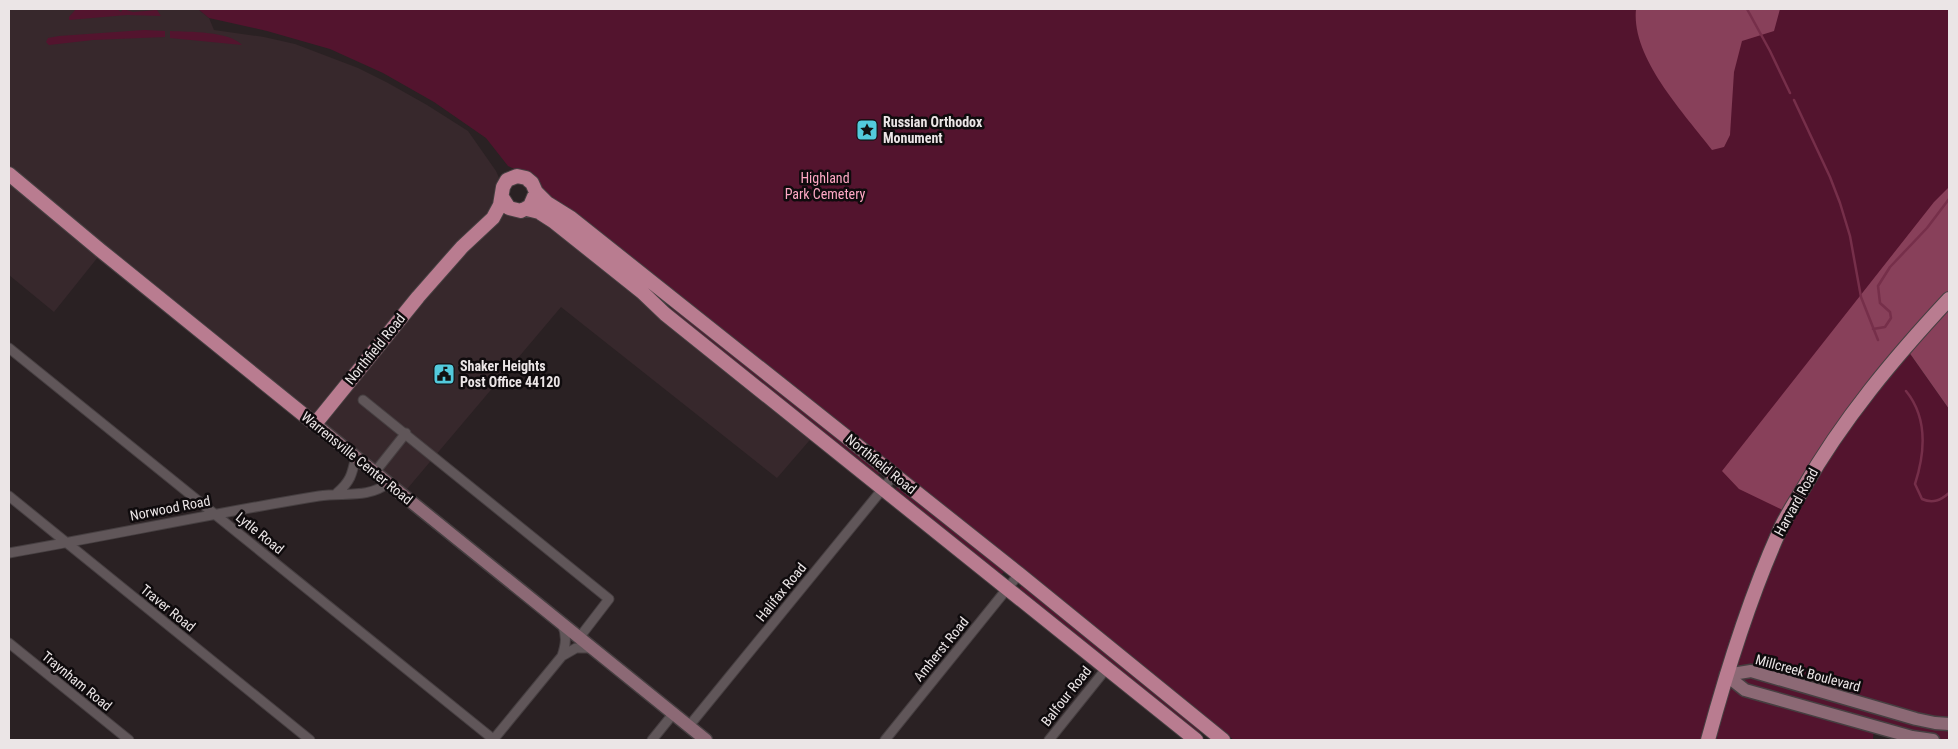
<svg xmlns="http://www.w3.org/2000/svg" width="1958" height="749" font-family="'Roboto Condensed',sans-serif">
	<style>
		.built { fill: #37282c }
		.green { fill: #53142e }
		.forest { fill: #88405a }
		.lines { fill: none; stroke-linecap: round; stroke-linejoin: round }
		.stream { stroke: #762f4a; stroke-width: 2.5 }
		.street-casing { stroke: #463f41; stroke-width: 11 }
		.secondary-casing { stroke: #463f41; stroke-width: 15 }
		.primary-casing { stroke: #463f41; stroke-width: 16 }
		.street { stroke: #605659; stroke-width: 9 }
		.secondary { stroke: #8c6975; stroke-width: 12 }
		.primary { stroke: #b97c90; stroke-width: 14 }
		.labels { text-anchor: middle; stroke-width: 5; stroke-linejoin: round; paint-order: stroke }
		.poi-label { font-size: 14px; font-weight: bold; fill: #ebe5e6; stroke: #0f0b0d; text-anchor: start }
		.park-label { font-size: 14px; fill: #fea8c4; stroke: #0f0b0d }
		.street-label { font-size: 14px; fill: #ebe5e6; stroke: #0f0b0d }
	</style>
	<rect width="100%" height="100%" fill="#2a2123"/>
	<!-- built -->
	<path class="built" d="M9,9H198L209,18L214,30L264,37L295,44L358,68L388,83L427,105L468,131L496,171L503,187L502,197L527,209L815,434L777,478L561,307L402,495L102,252L54,312L9,275Z"/>
	<!-- green -->
	<path class="green" d="M76,9H117L121,12L123,9L133,12L157,10L161,16L127,15L69,20V17Z
		M198,9H1949V264L1906,348L1949,409V740H1933L1874,727L1873,740H1234L845,429L553,203L532,177L508,166L486,138L434,102L383,73L330,49L267,31L209,18Z
		M144,30L165,31V37L93,40L49,45L46,42L48,38L59,36Z
		M170,31C189,32 229,31 242,45L170,38Z
		M666,305L704,329L881,471L877,477L665,307Z
		M897,487L1002,569L1004,572L1001,575L894,490Z
		M1022,585L1199,727L1200,733H1194L1018,590Z"/>
	<!-- forest -->
	<path class="forest" d="M1636,9H1780L1774,31L1742,41L1734,72L1730,135L1724,147L1712,150C1684,113 1631,58 1636,9Z
		M1949,187V409L1906,348L1789,513L1739,489L1722,471L1934,202Z"/>
	<g class="lines">
		<!-- stream -->
		<path class="stream" d="M1747,9L1770,51L1790,93
			M1794,100L1830,177L1840,203L1850,236L1861,297L1878,340
			M1873,329L1885,327L1891,318L1890,312L1880,303L1878,286L1890,267L1927,228L1949,199
			M1906,391C1928,418 1925,453 1915,484L1922,499C1933,504 1941,500 1949,493"/>
		<!-- street casing -->
		<g class="street-casing">
			<path id="street" d="M9,348L493,739
				M363,400L609,599L579,638
				M375,472L406,433
				M337,493C351,481 352,474 356,456
				M9,496L310,740
				M9,553C112,535 215,513 319,496C343,492 368,499 388,483
				M9,643L129,740
				M562,656L576,648H591
				M689,726L894,475
				M493,740L562,656C566,644 567,636 562,624
				M652,740L673,714
				M885,740L1019,574
				M1049,740L1106,669"/>
		</g>
		<!-- secondary casing -->
		<g class="secondary-casing">
			<path id="secondary" d="M315,424L706,740
				M1726,675L1751,671L1916,719L1935,723L1949,724
				M1726,675L1745,690L1912,737L1933,740"/>
		</g>
		<!-- primary casing -->
		<g class="primary-casing">
			<path id="primary" d="M9,174L100,250L315,424L418,297L462,247L493,218L500,205L503,187L507,180L517,176L526,178L532,183L536,192L530,206L521,211L509,208L502,197
				M536,192L547,203L571,218L1019,574L1223,740
				M527,209L539,212L553,221L642,292L665,314L1196,740
				M1708,740C1727,670 1749,599 1779,532C1785,517 1795,503 1803,489C1843,419 1894,358 1949,299"/>
		</g>
		<!-- street -->
		<use href="#street" class="street"/>
		<!-- secondary -->
		<use href="#secondary" class="secondary"/>
		<!-- primary -->
		<use href="#primary" class="primary"/>
	</g>
	<!-- icons -->
	<defs>
		<g id="sight-square" transform="scale(1.125)"><rect x="-9" y="-9" width="18" height="18" rx="4" fill="#53cadc" stroke="#0f0b0d"/><path d="M0-6L1.8-2.2L6-1.7L2.9 1.2L3.7 5.4L0 3.3L-3.7 5.4L-2.9 1.2L-6-1.7L-1.8-2.2Z" fill="#111"/></g>
		<g id="civic-square" transform="scale(1.125)"><rect x="-9" y="-9" width="18" height="18" rx="4" fill="#53cadc" stroke="#0f0b0d"/><path d="M-.6-6.5H3V-4.5H.6V-3L4-1V1h2V6H-6V1h2V-1L-.6-3ZM-1.2 2.5V6h2.4V2.5Z" fill="#111"/></g>
	</defs>
	<g fill-rule="evenodd">
		<use href="#sight-square" x="867" y="130"/>
		<use href="#civic-square" x="444" y="374"/>
	</g>
	<g class="labels">
		<!-- poi labels -->
		<g class="poi-label">
			<text x="883" y="127">Russian Orthodox<tspan x="883" dy="16">Monument</tspan></text>
			<text x="460" y="371">Shaker Heights<tspan x="460" dy="16">Post Office 44120</tspan></text>
		</g>
		<!-- park labels -->
		<g class="park-label">
			<text x="825" y="183">Highland<tspan x="825" dy="16">Park Cemetery</tspan></text>
		</g>
		<!-- street labels -->
		<g class="street-label">
			<text transform="translate(375 349) rotate(-51)" y="5">Northfield Road</text>
			<text transform="translate(357 458) rotate(39)" y="5">Warrensville Center Road</text>
			<text transform="translate(881 464) rotate(39)" y="5">Northfield Road</text>
			<text transform="translate(1796 502) rotate(-61)" y="5">Harvard Road</text>
			<text transform="translate(170 508) rotate(-11)" y="5">Norwood Road</text>
			<text transform="translate(260 533) rotate(39)" y="5">Lytle Road</text>
			<text transform="translate(781 592) rotate(-51)" y="5">Halifax Road</text>
			<text transform="translate(168 608) rotate(39)" y="5">Traver Road</text>
			<text transform="translate(941 649) rotate(-51)" y="5">Amherst Road</text>
			<text transform="translate(1808 673) rotate(15)" y="5">Millcreek Boulevard</text>
			<text transform="translate(77 681) rotate(39)" y="5">Traynham Road</text>
			<text transform="translate(1066 696) rotate(-52)" y="5">Balfour Road</text>
		</g>
	</g>
	<!-- border -->
	<rect width="1958" height="749" fill="none" stroke="#ebe5e6" stroke-width="20"/>
</svg>
